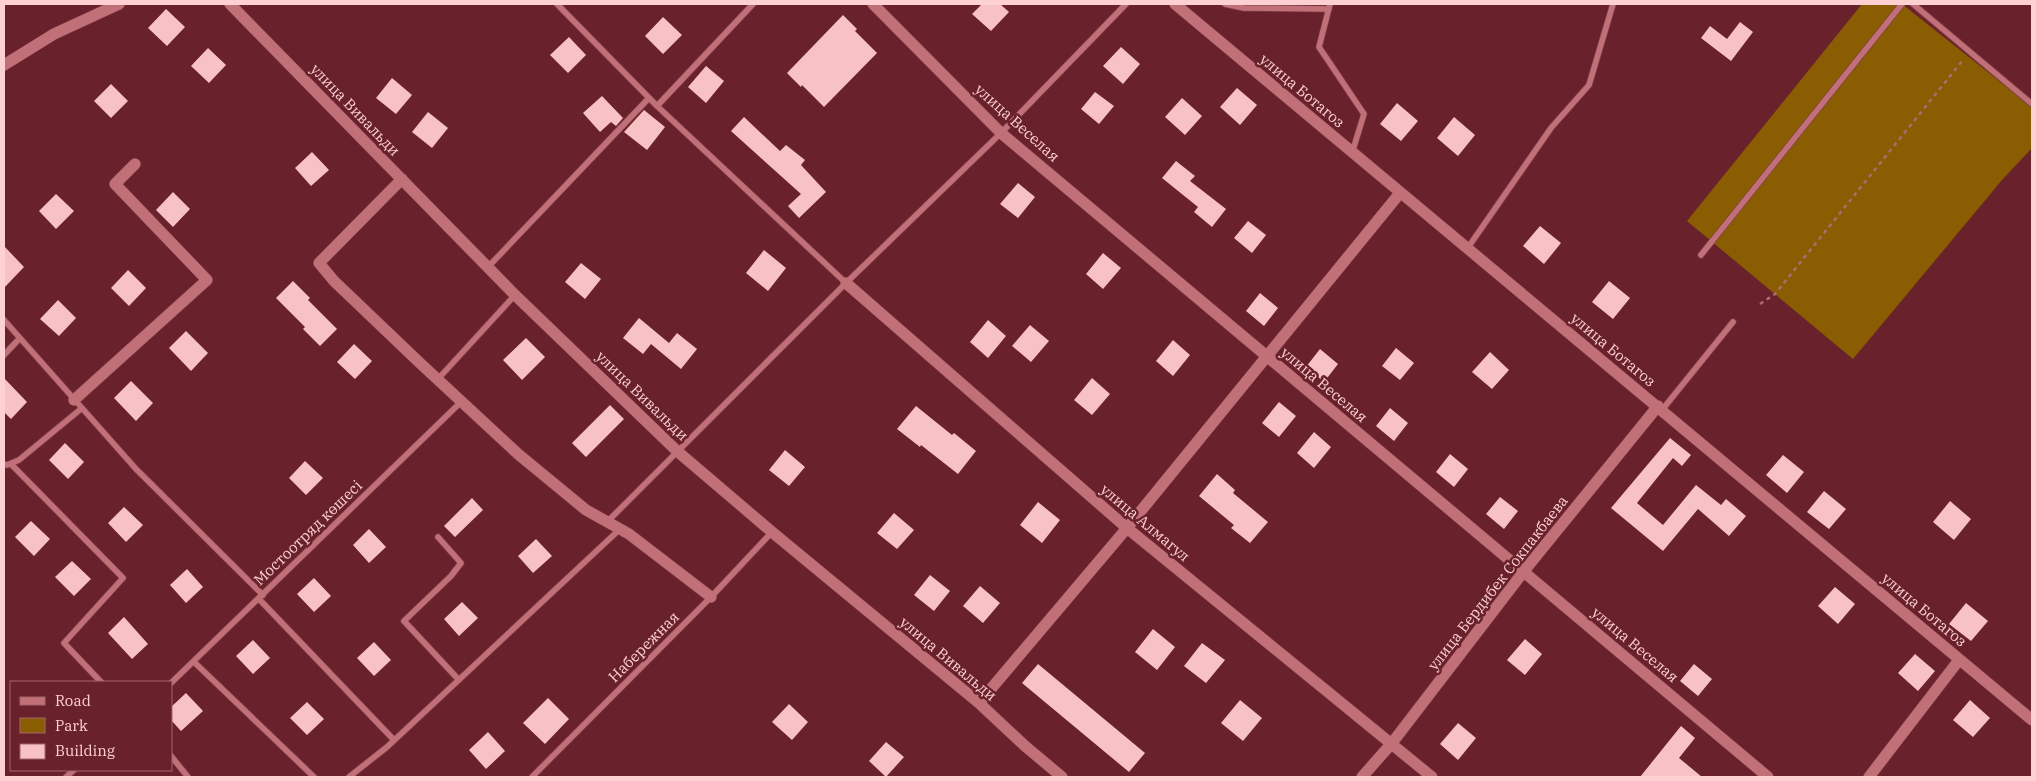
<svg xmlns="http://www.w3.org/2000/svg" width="2036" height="781" font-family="'IBM Plex Serif',serif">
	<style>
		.green { fill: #8b5d02 }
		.building { fill: #f8c2c5 }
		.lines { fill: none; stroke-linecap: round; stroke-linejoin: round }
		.lane-casing { stroke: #803f4c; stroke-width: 7 }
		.street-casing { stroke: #803f4c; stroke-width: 12 }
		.path { stroke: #aa6d73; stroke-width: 2.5; stroke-dasharray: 4 4; stroke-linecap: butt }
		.lane { stroke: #c27077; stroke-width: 5.5 }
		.street { stroke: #c27077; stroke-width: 11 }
		.labels { text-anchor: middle; stroke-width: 5; stroke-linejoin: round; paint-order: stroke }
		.street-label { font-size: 15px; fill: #fdd0d1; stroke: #69212b }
	</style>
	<rect width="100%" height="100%" fill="#69212b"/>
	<!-- green -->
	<path class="green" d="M1862,4H1902L2032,107V148L2002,180L1853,359L1687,221Z"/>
	<!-- building -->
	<path class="building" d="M982,4H1000L1009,12L991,31L972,14Z
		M166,9L185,27L167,46L148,28Z
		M843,15L857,29L855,31L877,53L824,107L802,85L801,87L787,73Z
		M663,17L682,35L663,54L645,36Z
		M1740,22L1753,32L1731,61L1701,38L1710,26L1727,39Z
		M569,37L586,55L568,73L550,55Z
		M1121,47L1140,64L1123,84L1103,66Z
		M208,48L226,65L209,83L191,66Z
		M706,66L724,81L706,103L688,87Z
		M392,78L412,95L396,114L376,98Z
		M111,84L128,101L111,118L94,101Z
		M1237,88L1257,105L1240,125L1220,107Z
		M1095,92L1114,106L1099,124L1081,109Z
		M602,96L623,118L616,126L611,122L600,132L583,113Z
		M1182,98L1202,116L1185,135L1165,117Z
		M1397,103L1418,121L1401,141L1380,124Z
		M644,110L665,127L647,150L624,132Z
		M428,112L448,128L432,148L412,132Z
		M744,117L780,151L786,145L805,160L801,165L826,192L799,218L788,206L801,194L731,131Z
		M1454,117L1475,135L1458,156L1437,138Z
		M312,152L329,170L311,186L295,168Z
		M1176,161L1195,176L1190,181L1226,209L1212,227L1194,212L1198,207L1162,178Z
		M1018,183L1035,197L1018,218L1000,204Z
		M173,192L190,209L173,227L156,210Z
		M56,194L74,211L56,229L39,211Z
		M1248,221L1266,235L1252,253L1234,238Z
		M1540,226L1561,243L1544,264L1523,246Z
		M4,246L24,267L4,288Z
		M764,250L786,268L768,291L746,273Z
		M1103,253L1121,268L1103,289L1086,274Z
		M581,263L601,279L585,299L565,282Z
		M128,270L146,288L129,306L111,288Z
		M293,281L310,298L308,300L337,329L320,346L303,329L305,327L276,298Z
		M1609,281L1630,298L1613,319L1592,302Z
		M1260,293L1278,308L1264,326L1246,311Z
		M58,300L76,318L59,336L40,319Z
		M639,318L669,343L677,333L697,349L681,369L651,344L643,354L623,338Z
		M988,320L1006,336L988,358L970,342Z
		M1030,325L1049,341L1031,362L1012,346Z
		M186,331L208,353L191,371L169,348Z
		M526,338L545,357L522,380L503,360Z
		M1173,340L1190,355L1173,376L1156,361Z
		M354,344L372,361L355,379L337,362Z
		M1396,348L1414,363L1400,380L1382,366Z
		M1320,349L1338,364L1324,382L1306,367Z
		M1490,352L1509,370L1492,389L1472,372Z
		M4,378L27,402L11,419L4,412Z
		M1092,378L1110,394L1092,415L1074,400Z
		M131,381L153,403L136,421L114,398Z
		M1279,402L1296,416L1279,437L1262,423Z
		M610,405L624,419L586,457L572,443Z
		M916,406L952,435L954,433L976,451L958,474L921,445L920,447L897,429Z
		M1390,408L1408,423L1394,441L1376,426Z
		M1314,432L1331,447L1314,468L1297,453Z
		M1670,438L1691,455L1682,466L1673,458L1637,503L1663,525L1696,485L1721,505L1726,499L1746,516L1729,536L1698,509L1663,551L1611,508Z
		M65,443L84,462L68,479L49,460Z
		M785,450L805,467L789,486L769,470Z
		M1450,454L1468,469L1454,487L1436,472Z
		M1783,455L1804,472L1787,493L1766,475Z
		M305,461L323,478L306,495L289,478Z
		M1217,474L1235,490L1233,493L1268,522L1250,543L1231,528L1234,525L1199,496Z
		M1824,491L1846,509L1829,529L1807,512Z
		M1500,497L1518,511L1504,529L1486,514Z
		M472,498L483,510L455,537L444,526Z
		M1950,501L1971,519L1954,540L1933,522Z
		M1038,502L1060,520L1042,543L1020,525Z
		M124,507L143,525L126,542L108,523Z
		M894,513L914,530L897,549L877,533Z
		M31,521L50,539L34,556L15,537Z
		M369,529L386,547L369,563L353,545Z
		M536,539L552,556L533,573L518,556Z
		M72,561L91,579L74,596L55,577Z
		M187,569L203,587L186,603L170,585Z
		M930,575L950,591L934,611L914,595Z
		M314,578L331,596L314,612L297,594Z
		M980,586L1000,603L983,623L963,606Z
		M1835,587L1855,604L1838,624L1818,606Z
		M462,602L478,618L459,636L444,619Z
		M1966,603L1988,621L1971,641L1949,624Z
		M124,617L148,644L132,659L108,633Z
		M1153,629L1175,647L1157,670L1135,652Z
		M1525,639L1542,654L1525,675L1507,660Z
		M253,640L270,658L253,674L236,656Z
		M374,642L391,660L374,676L357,658Z
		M1202,643L1225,660L1206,683L1184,666Z
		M1915,654L1935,671L1918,691L1898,673Z
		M1038,664L1145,753L1129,772L1022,683Z
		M1694,664L1712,679L1698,696L1680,681Z
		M186,693L203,711L181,731L171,720V707Z
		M548,698L569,719L545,744L523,723Z
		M1240,700L1262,718L1243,741L1221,723Z
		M1970,700L1990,718L1973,737L1953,720Z
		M307,702L324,719L307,735L290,718Z
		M789,704L808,722L792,740L772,722Z
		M1458,723L1476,738L1458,760L1440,744Z
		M1681,726L1695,738L1679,758L1702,777H1640Z
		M488,732L505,751L486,769L469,750Z
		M886,742L904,757L886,777L869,761Z"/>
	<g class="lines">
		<!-- lane casing -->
		<g class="lane-casing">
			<path id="lane" d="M557,4L657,106
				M753,4L657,106L846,283
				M1225,4L1244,8L1329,9
				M1330,4L1319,47L1364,114L1352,153
				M1913,4L2032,104
				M1467,249L1551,128L1589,85L1613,4
				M1701,255L1902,4
				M488,267L649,98
				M4,320L136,469L263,595
				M4,355L19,339
				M438,379L515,295
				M1662,410L1733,322
				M4,464L7,465L19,460L82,408
				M11,464L123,578L64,643L101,682
				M607,522L846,283L1001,133L1126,4
				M438,537L461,563L451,576L404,621L459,680
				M259,599L394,740
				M194,662L314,777
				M171,683L462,401
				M171,756L188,777
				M66,777L74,770
				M349,777L387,747L620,529
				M532,777L711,597L772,532"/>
		</g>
		<!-- street casing -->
		<g class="street-casing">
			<path id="street" d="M230,4L515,295L677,451L772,532L979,703L1025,746L1062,777
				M873,4L1001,133L1768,777
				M1175,4L2032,720
				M4,65L54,34L119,4
				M402,179L319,263L334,281L421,364L518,454L586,510L629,534L711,597
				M846,283L1127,528L1432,777
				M74,400L207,280L115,184L135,164
				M979,703L1127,528L1400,193
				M1362,777L1392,743L1524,571L1658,406
				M1869,777L1959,660"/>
		</g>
		<!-- path -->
		<path class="path" d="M1760,304L1775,294L1963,60"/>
		<!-- lane -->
		<use href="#lane" class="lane"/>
		<!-- street -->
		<use href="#street" class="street"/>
	</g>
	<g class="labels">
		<!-- street labels -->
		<g class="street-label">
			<text transform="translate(1302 91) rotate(40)" y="5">улица Ботагоз</text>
			<text transform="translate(355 110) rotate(46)" y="5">улица Вивальди</text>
			<text transform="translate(1017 123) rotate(42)" y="5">улица Веселая</text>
			<text transform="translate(1613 350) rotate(40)" y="5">улица Ботагоз</text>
			<text transform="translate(1324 385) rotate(40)" y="5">улица Веселая</text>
			<text transform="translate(642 396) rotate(44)" y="5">улица Вивальди</text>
			<text transform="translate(1145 523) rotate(40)" y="5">улица Алмагул</text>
			<text transform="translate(308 533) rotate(-44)" y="5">Мостоотряд көшесі</text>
			<text transform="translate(1498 583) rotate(-52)" y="5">улица Бердибек Сокпакбаева</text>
			<text transform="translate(1924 610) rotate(40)" y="5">улица Ботагоз</text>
			<text transform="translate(1635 645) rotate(40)" y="5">улица Веселая</text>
			<text transform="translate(644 647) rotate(-45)" y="5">Набережная</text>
			<text transform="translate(948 659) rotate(40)" y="5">улица Вивальди</text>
		</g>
	</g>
	<!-- border -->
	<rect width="2036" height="781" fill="none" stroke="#fdd0d1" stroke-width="10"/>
	<!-- legend -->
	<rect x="10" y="681" width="162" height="90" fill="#69212b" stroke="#a4676d"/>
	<rect x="20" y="697" width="25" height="8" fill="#c27077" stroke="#a4676d"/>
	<text x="55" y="706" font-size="15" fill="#fdd0d1">Road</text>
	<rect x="20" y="718" width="25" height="15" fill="#8b5d02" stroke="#a4676d"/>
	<text x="55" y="731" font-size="15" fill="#fdd0d1">Park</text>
	<rect x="20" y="744" width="25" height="15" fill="#f8c2c5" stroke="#a4676d"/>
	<text x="55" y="756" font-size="15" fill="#fdd0d1">Building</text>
</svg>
